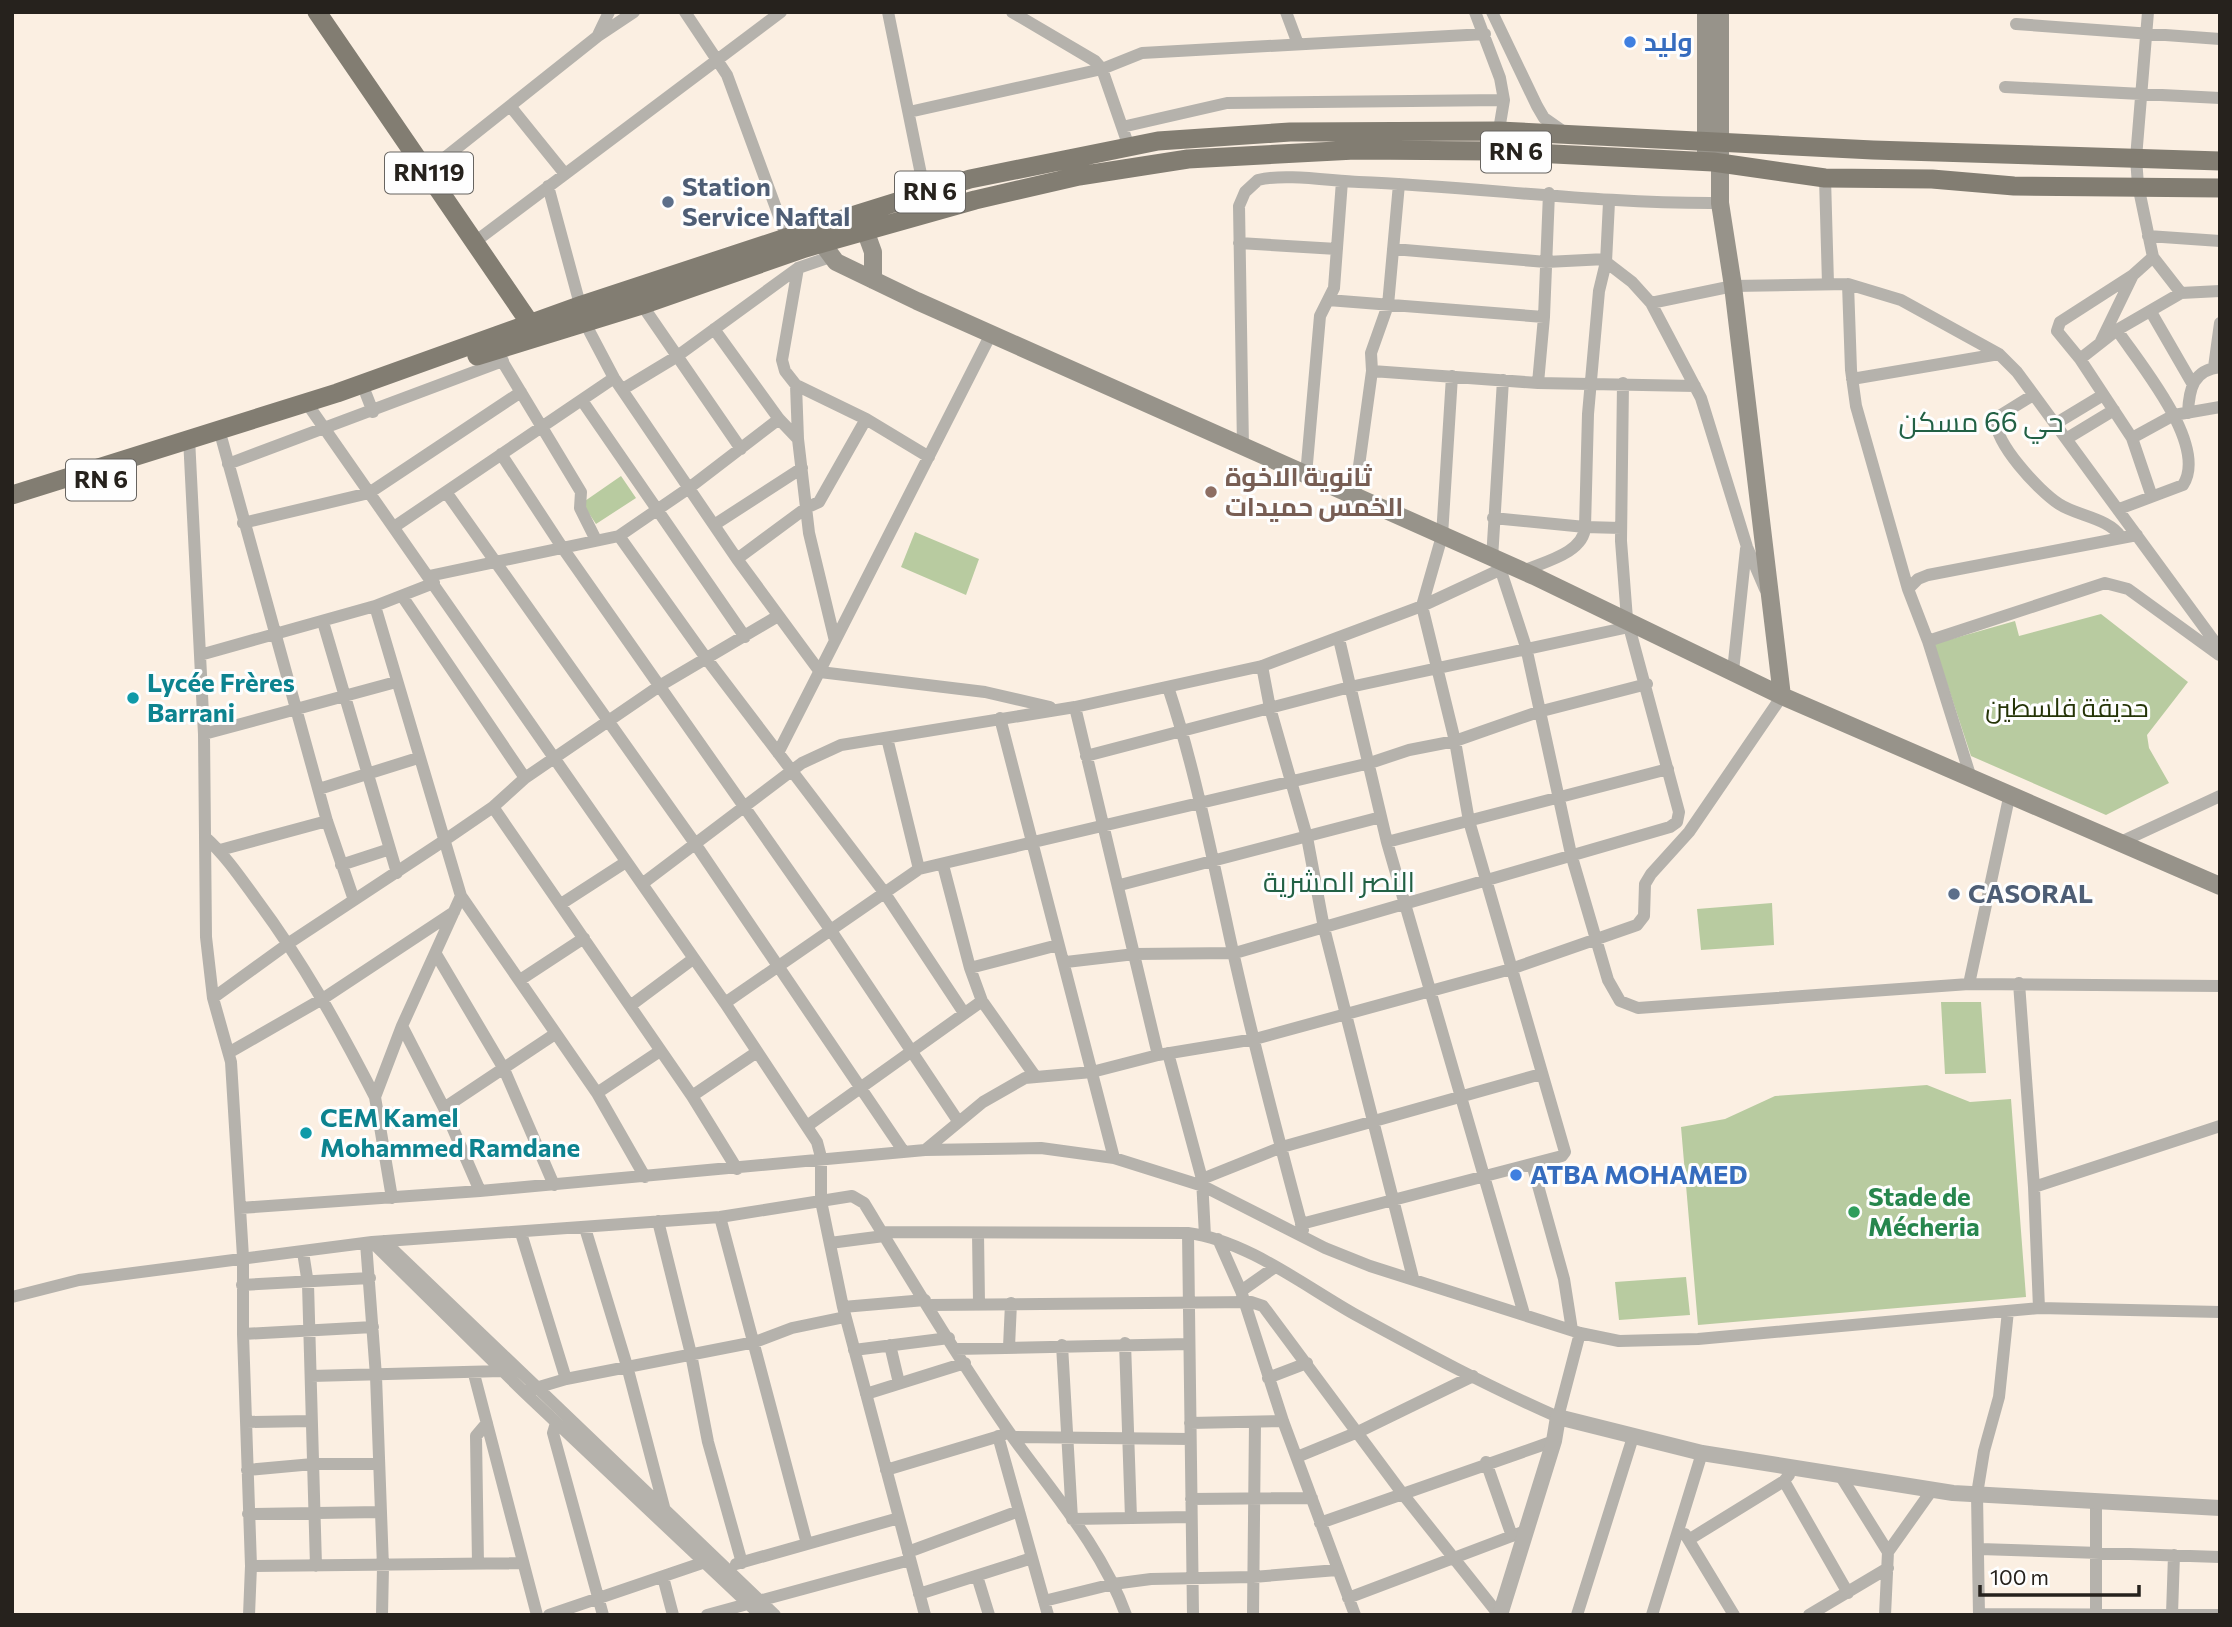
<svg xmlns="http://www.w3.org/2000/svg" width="2232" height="1627" font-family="Commissioner,Cairo,sans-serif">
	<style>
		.green { fill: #b8cba0 }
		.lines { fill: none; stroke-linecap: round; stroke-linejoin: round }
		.minor { stroke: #b5b2ac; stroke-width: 12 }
		.tertiary { stroke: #b5b2ac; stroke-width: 16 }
		.secondary { stroke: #97938a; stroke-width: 18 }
		.primary { stroke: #827d72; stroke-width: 19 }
		.shop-dot { fill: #3f7fe0; stroke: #fefefe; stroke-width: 2.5 }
		.service-dot { fill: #5c6f8a; stroke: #fefefe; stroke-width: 2.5 }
		.education-dot { fill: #8d6e63; stroke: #fefefe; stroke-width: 2.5 }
		.culture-dot { fill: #0f9aa8; stroke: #fefefe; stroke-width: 2.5 }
		.leisure-dot { fill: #2e9e5b; stroke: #fefefe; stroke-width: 2.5 }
		.labels { text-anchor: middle; stroke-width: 6; stroke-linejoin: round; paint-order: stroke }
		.shield { fill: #fefefe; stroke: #676460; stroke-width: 2 }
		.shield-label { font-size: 24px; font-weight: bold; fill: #26221d }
		.shop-label { font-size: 26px; font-weight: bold; fill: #366cbe; stroke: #fefefe; text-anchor: start }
		.service-label { font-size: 26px; font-weight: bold; fill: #4e5e75; stroke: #fefefe; text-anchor: start }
		.education-label { font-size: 26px; font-weight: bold; fill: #785e54; stroke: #fefefe; text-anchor: start }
		.culture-label { font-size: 26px; font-weight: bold; fill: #0d838f; stroke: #fefefe; text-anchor: start }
		.park-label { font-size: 26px; fill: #253407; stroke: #fefefe }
		.leisure-label { font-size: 26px; font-weight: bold; fill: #27864d; stroke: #fefefe; text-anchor: start }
		.neighbourhood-label { font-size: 28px; fill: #226145; stroke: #fefefe }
	</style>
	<rect width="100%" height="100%" fill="#fbefe2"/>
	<!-- green -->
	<path class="green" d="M621,476L636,498L596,524L582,503Z
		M915,532L979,559L966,595L901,567Z
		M2101,614L2188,682L2147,735L2149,748L2169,783L2106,815L1971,756L1934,644L2015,621L2019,636Z
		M1772,903L1774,945L1701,950L1697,909Z
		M1941,1002H1981L1986,1073L1945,1074Z
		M1927,1085L1970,1102L2011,1099L2026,1297L1698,1325L1681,1127L1725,1119L1775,1096Z
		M1686,1277L1690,1315L1619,1320L1615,1282Z"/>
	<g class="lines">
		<!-- minor -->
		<path class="minor" d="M685,12L727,75L787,238
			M888,12L925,194
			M1012,12L1095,61L1102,69L1129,147
			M1286,12L1298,44
			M1475,12L1500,78L1504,100L1498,136
			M1492,12L1537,106L1544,118L1564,132
			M2148,12L2136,158L2138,185L2153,257L2181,293
			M2016,24L2220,39
			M598,35L609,12
			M2005,87L2220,98
			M510,106L565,174
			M909,112L1102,69L1142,53L1485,34
			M1122,127L1227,103L1504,100
			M428,171L598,36L634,12
			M1825,178L1828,284
			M548,186L585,323L614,378L737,559L820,672L985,692L1050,707
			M1609,202L1606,262L1632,282L1651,303L1701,398L1747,547L1765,589
			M2148,236L2220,241
			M476,241L781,12
			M1239,243L1337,249
			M1393,249L1546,262L1606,259
			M1606,262L1599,291L1588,414L1585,527L1621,528
			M798,268L782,360L785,371L796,385L798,439L809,533L835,641
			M2133,275L2060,322L2057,331L2080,359L2132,438L2151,494
			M1848,284L1851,370L1856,406L1908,589
			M1328,300L1544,317
			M640,302L741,449
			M1651,303L1733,286L1848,284L1901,300L1999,354L2017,372L2220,649
			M2151,312L2192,383
			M714,329L779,419L798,439
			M2117,330C2139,363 2209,445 2183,485L2119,509
			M2101,341L2133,275L2153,257
			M499,356L581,492L580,508L596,540
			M2080,359L2117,330L2181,293L2220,291
			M2214,367L2220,323
			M1372,371L1538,383L1695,386
			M1852,379L1999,354
			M1538,383L1544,317L1549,193
			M796,385L866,419L929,457
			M623,389L676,357L798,268L830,257
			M366,394L373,412
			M2033,395L1996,418C1993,442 2039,491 2059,504C2077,516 2109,518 2121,537
			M306,402L725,1003L817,1142L821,1157V1201L843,1307L925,1615
			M583,402L745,637
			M2188,413C2189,389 2193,370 2220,367
			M2055,424L2103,395
			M189,438L204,734L206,937L213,998L231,1062L243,1257V1334L251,1566L249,1615
			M2132,438L2174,415L2220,407
			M2066,439L2114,410
			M222,440L327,821L354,900
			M1243,447L1239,206L1245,192L1258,180C1284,173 1332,181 1359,182C1480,187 1599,204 1720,203
			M501,454L562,547L832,932L958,1121
			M228,464L503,361
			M1306,475L1320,316L1334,288L1342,181
			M446,492L694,842L904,1152
			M1355,495L1372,371L1371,353L1388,305L1399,184
			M1493,518L1585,527C1584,553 1543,562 1523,571
			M243,523L369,493L521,392
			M714,525L802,468
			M394,527L614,378
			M619,536L706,658L884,892L964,1013
			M737,559L806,508L819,502L866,419
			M1492,559L1503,380
			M1501,571L1526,647L1571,854L1608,980L1620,1001L1638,1008L1969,984L2220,986
			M429,576L619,536L689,488L779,419
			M402,596L525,778
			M375,606L461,896L402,1026L375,1097L392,1198
			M323,622L397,873
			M1339,639L1387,842L1524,1314
			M1928,641L2105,583L2128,589L2219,655
			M200,655L375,606L434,583
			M1262,666L1270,708L1307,837L1324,928L1413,1278
			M1733,671L1746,549
			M1168,687C1193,762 1208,838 1225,915C1247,1020 1275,1126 1303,1230
			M1075,707L1158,1055
			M1000,718L1114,1158
			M204,734L396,682
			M887,738L919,869
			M778,753L992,332
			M1086,756L1350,687L1629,627
			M1970,775L1928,641L1908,589L1918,579L1928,575L2137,535
			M319,789L418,758
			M493,807L692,1096L737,1169
			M205,837C225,855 240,877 256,899C303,962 339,1027 375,1097
			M2123,841L2220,796
			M1387,842L1668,769
			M220,850L327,821
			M341,865L390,849
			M943,865L970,968L982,1001L1035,1076
			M642,884L802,763L841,745L1075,707L1262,666L1422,606L1508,566
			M1120,885L1381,817
			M461,896L597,1093L645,1177
			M561,904L626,862
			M436,954L504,1069L554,1185
			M1066,962L1135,954L1235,953L1670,827L1677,822L1679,812L1627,619L1621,541L1623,383
			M970,968L1058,945
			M520,980L584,938
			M2019,983L2034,1187L2039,1308
			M1969,984L2010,793
			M213,998L289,943L442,842L493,807L525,778L661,685L778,616
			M725,1003L919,869L1370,763L1409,750L1455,741L1538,712L1647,684
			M630,1006L693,959
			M402,1026L444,1108L480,1191
			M230,1052L324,998L454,912
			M1168,1053L1202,1179L1205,1236
			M597,1093L660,1051
			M692,1096L757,1052
			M444,1108L555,1034
			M807,1126L982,1001
			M925,1150L983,1102L1025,1078L1092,1072L1158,1055L1255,1039L1511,969L1637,925L1644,916L1645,884L1651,874L1689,832L1782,696
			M1532,1164L1564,1279L1572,1330
			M1202,1179L1282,1147L1541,1074
			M2034,1187L2220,1126
			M240,1208L480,1191L925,1150L1041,1148L1114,1158L1203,1186L1325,1248L1370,1266L1580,1333L1619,1341L1698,1339L2039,1308L2220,1312
			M720,1217L807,1544
			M658,1221L691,1354L708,1442L742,1563
			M1301,1224L1562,1156L1565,1152L1469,821L1455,741L1422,606L1442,536L1452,376
			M585,1228L627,1366L664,1507
			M881,1232L1188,1233C1246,1240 1306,1287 1356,1315C1422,1351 1489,1387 1558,1417L1580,1333
			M521,1233L566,1379
			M978,1233L979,1303
			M1188,1233L1193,1615
			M1218,1239L1241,1291L1283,1421L1355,1615
			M384,1241L775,1615
			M372,1242L524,1392L760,1615
			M366,1243L376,1376L383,1567L382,1615
			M830,1243L884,1236
			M303,1252L308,1284L316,1566
			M242,1285L370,1278
			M1241,1291L1275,1267
			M12,1297L79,1280L372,1242L720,1217L852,1196L864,1203C911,1280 958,1358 1009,1432C1051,1491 1101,1546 1126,1615
			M929,1305L1251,1302L1263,1306L1402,1493L1499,1615
			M843,1307L925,1300
			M243,1334L373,1327
			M1125,1343L1131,1518
			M890,1345L899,1383
			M1062,1345L1072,1519L1191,1517
			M1009,1347L1011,1303
			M955,1349L1189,1344
			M854,1350L949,1338
			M474,1374L537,1615
			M311,1376L502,1371
			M1268,1378L1307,1363
			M529,1390L566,1379L755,1342L792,1328L845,1317
			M866,1394L965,1363
			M247,1422L311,1421
			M556,1423L553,1433L603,1615
			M1190,1423L1283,1421
			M998,1436L1048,1615
			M1014,1437L1190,1439
			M1297,1457L1358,1432L1473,1376
			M1486,1462L1512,1536
			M247,1470L313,1464H378
			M886,1470L1003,1435
			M1840,1475L1888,1552L1885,1615
			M1784,1481L1848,1593
			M1191,1499L1312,1498
			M248,1514L380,1512
			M1320,1523L1554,1441
			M1685,1534L1734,1615
			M1690,1539L1784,1481L1789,1475
			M1980,1549L2220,1557
			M908,1552L1019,1511
			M1888,1552L1932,1490
			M478,1564L476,1436L487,1423
			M736,1564L899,1518
			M251,1566L523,1563
			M977,1576L989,1615
			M663,1577L673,1615
			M919,1594L1032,1558
			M1348,1598L1525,1531
			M1044,1601L1113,1584L1151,1579L1253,1577L1337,1570
			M1979,1614L2220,1615
			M2172,1614L2174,1555
			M549,1615L705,1562
			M707,1615L910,1560
			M1253,1615L1255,1422
			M1577,1615L1633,1437
			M1652,1615L1702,1453
			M1809,1615L1888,1568
			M1979,1615L1977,1494L1984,1451L1999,1397L2008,1311
			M2096,1615V1500"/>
		<!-- tertiary -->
		<path class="tertiary" d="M1500,1615L1554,1441L1558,1417L1702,1453L1953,1493L2220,1508"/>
		<!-- secondary -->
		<path class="secondary" d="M1706,12V154
			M1720,12V203L1733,286L1782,696
			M861,219L873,252V280
			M817,231L822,243L836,262L917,301L1534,576L1782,696L2220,886"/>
		<!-- primary -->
		<path class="primary" d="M317,12L536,332
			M477,356L642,305L805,248L975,200L1079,176L1188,159L1355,150L1496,151L1713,162L1825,178L1932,179L2014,186L2220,188
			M12,495L337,393L582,305L858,214L970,179L1158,141L1290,132L1499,131L1873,150L2220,161"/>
	</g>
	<!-- markers -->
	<g class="shop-dot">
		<circle cx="1630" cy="42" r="7"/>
		<circle cx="1516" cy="1175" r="7"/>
	</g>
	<g class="service-dot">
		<circle cx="668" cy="202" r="7"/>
		<circle cx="1954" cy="894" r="7"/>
	</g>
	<circle class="education-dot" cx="1211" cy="492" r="7"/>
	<g class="culture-dot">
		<circle cx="133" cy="698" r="7"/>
		<circle cx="306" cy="1133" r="7"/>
	</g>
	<circle class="leisure-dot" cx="1854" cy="1212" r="7"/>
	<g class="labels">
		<!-- shield labels -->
		<g class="shield">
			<rect x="1481" y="131.5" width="70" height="41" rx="5"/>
			<rect x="385" y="152.5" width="88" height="41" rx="5"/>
			<rect x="895" y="171.5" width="70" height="41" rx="5"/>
			<rect x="66" y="459.5" width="70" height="41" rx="5"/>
		</g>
		<g class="shield-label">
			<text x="1516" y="160">RN 6</text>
			<text x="429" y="181">RN119</text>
			<text x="930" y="200">RN 6</text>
			<text x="101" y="488">RN 6</text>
		</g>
		<!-- shop labels -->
		<g class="shop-label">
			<text x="1644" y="51">وليد</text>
			<text x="1530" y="1184">ATBA MOHAMED</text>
		</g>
		<!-- service labels -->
		<g class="service-label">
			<text x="682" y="196">Station<tspan x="682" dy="30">Service Naftal</tspan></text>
			<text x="1968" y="903">CASORAL</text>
		</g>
		<!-- education labels -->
		<g class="education-label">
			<text x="1225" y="486">ثانوية الاخوة<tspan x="1225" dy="30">الخمس حميدات</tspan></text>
		</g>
		<!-- culture labels -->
		<g class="culture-label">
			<text x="147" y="692">Lycée Frères<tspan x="147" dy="30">Barrani</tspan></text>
			<text x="320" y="1127">CEM Kamel<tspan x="320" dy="30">Mohammed Ramdane</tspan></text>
		</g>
		<!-- park labels -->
		<g class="park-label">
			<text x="2067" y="717">حديقة فلسطين</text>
		</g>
		<!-- leisure labels -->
		<g class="leisure-label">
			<text x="1868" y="1206">Stade de<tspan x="1868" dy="30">Mécheria</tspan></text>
		</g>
		<!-- neighbourhood labels -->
		<g class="neighbourhood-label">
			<text x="1981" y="432">حي 66 مسكن</text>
			<text x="1339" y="892">النصر المشرية</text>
		</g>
	</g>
	<!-- border -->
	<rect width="2232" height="1627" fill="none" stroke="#26221d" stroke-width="28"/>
	<!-- scale -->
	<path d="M1980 1585v10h159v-10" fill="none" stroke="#26221d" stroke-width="3.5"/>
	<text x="1990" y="1585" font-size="21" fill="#26221d" stroke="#fefefe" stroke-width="5" paint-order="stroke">100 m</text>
</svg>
